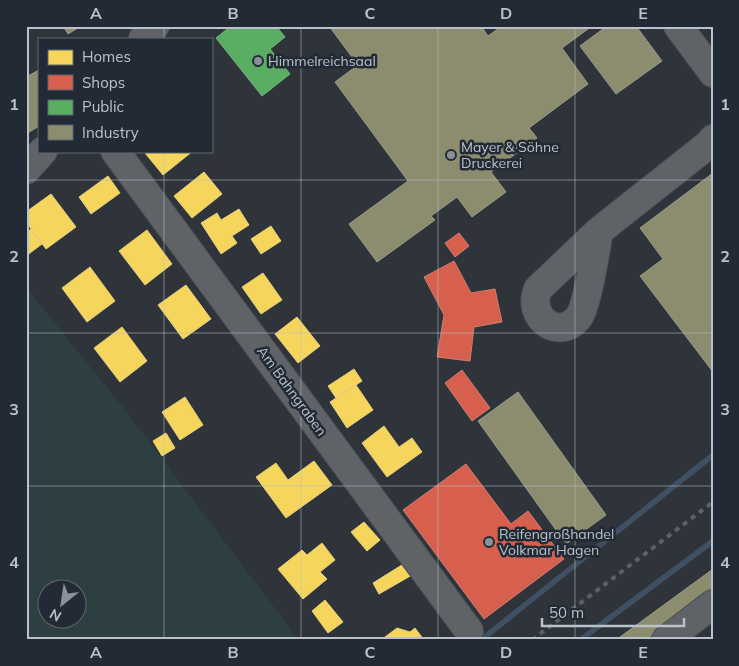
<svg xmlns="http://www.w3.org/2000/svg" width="739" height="666" font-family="Mulish,sans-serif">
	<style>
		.green { fill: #2d3f40; fill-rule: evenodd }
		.homes { fill: #f6d55c; stroke: #e4cf7d }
		.shops { fill: #d6604d; stroke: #ce7d72 }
		.public { fill: #5aae61; stroke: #77b480 }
		.industry { fill: #8c8c6e; stroke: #9a9c8a }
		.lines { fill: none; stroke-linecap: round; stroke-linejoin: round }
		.stream { stroke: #3f5062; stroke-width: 5.5 }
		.minor-casing { stroke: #4c5055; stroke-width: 30 }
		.minor { stroke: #5f6368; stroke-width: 28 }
		.rail { stroke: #5d6166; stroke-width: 4; stroke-dasharray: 5 5; stroke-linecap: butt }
		.grid { fill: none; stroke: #bac1ca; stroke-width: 1; stroke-opacity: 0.55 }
		.poi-dot { fill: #899098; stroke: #222b35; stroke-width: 2 }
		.labels { text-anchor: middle; stroke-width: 5; stroke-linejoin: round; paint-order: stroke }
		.poi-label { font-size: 14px; fill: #bac1ca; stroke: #222b35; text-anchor: start }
		.street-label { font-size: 14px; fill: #bac1ca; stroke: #222b35 }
		.neatline { fill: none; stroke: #bac1ca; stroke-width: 2 }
		.grid-label { font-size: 16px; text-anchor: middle; font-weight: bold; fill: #bac1ca }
	</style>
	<rect width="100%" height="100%" fill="#2f343a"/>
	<!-- green -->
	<path class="green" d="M26,287L125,410L299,640H26ZM48,588H78V618H48Z"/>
	<!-- homes -->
	<path class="homes" d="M148,151H193L163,175L145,153Z
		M204,172L222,194L192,218L174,196Z
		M108,176L120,193L91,214L79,197Z
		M51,194L76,227L46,249L26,222V212Z
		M239,209L249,225L232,236L237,243L221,254L201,223L217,213L221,220Z
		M271,226L281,241L261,254L251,239Z
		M31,229L42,244L26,256V233Z
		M147,230L172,264L145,285L119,251Z
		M90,267L115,301L87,322L62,288Z
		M263,273L282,300L261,314L242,287Z
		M186,285L211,319L183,339L158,305Z
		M297,317L320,346L298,363L275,334Z
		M122,327L147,361L120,382L94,348Z
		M354,369L362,381L336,398L328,386Z
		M356,385L373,410L347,428L330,402Z
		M185,397L203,425L180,440L162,412Z
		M384,426L399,447L412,438L422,452L387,477L362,443Z
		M166,433L175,448L162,456L153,441Z
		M314,461L332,485L286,518L256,477L276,463L288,480Z
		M364,522L380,540L367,551L351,532Z
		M322,543L335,560L320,572L327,579L303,599L278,569L302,550L307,555Z
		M405,563L412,575L379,594L373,583Z
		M325,600L343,622L328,633L312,611Z
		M397,628L410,632L415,628L424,640H381Z"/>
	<!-- shops -->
	<path class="shops" d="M459,233L469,246L455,257L445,243Z
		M454,261L471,293L495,289L502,322L474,327L470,361L437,357L444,315L424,277Z
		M462,370L490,408L472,421L445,383Z
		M466,464L511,524L528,511L564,559L484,619L403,510Z"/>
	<!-- public -->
	<path class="public" d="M231,26H276L285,37L270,49L290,74L262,96L216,38Z"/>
	<!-- industry -->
	<path class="industry" d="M63,26H81L68,34Z
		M329,26H481L488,36L502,26H592L562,48L588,84L529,128L537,138L491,172L506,192L472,217L457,197L431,216L435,220L377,262L349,224L408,181L335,82L358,65Z
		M607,26H636L662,61L616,94L580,46Z
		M39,70V126L26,134V77Z
		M713,173V372L640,276L663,259L640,228Z
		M518,392L606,515L566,544L478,421Z
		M713,569V590L645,640H623L620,637Z"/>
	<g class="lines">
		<!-- stream -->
		<path class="stream" d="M481,640L713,455
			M580,640L713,541"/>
		<!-- minor casing -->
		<g class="minor-casing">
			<path id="minor" d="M678,26L713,73
				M143,39L155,26
				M115,151L469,631
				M26,170L43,151
				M599,231C596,247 587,308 578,318C559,341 526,318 538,289Z
				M599,231L709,144L713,139
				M666,640L713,604"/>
		</g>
		<!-- minor -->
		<use href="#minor" class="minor"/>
		<!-- rail -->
		<path class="rail" d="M532,640L713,502"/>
	</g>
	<!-- grid -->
	<path class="grid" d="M164,26V39M301,26V640M438,26V640M575,26V640M164,151V640M26,180H713M26,333H713M26,486H713"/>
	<!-- markers -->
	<g class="poi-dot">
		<circle cx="258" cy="61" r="5"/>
		<circle cx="451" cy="155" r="5"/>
		<circle cx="489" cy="542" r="5"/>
	</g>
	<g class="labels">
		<!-- poi labels -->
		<g class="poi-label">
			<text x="268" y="66">Himmelreichsaal</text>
			<text x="461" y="152">Mayer &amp; Söhne<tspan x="461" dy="16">Druckerei</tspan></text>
			<text x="499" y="539">Reifengroßhandel<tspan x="499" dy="16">Volkmar Hagen</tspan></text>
		</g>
		<!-- street labels -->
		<g class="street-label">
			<text transform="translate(292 391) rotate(54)" y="5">Am Bahngraben</text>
		</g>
	</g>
	<!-- border -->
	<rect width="739" height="666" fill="none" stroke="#222b35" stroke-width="55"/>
	<!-- legend -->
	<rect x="38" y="38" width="175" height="115" fill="#222b35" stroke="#5f6771"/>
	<rect x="48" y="50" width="25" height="15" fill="#f6d55c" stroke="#5f6771"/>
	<text x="82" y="62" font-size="15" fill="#bac1ca">Homes</text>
	<rect x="48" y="75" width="25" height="15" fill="#d6604d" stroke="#5f6771"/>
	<text x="82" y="88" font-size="15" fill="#bac1ca">Shops</text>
	<rect x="48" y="100" width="25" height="15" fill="#5aae61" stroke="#5f6771"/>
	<text x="82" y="112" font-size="15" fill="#bac1ca">Public</text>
	<rect x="48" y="125" width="25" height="15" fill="#8c8c6e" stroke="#5f6771"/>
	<text x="82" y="138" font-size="15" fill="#bac1ca">Industry</text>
	<!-- north arrow -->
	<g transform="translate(62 604) rotate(210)"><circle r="24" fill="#222b35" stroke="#5f6771"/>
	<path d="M0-4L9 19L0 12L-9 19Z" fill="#899098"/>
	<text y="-8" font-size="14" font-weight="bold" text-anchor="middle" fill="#bac1ca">N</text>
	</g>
	<!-- scale -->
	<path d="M542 618v8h142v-8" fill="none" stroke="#bac1ca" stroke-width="2.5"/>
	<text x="549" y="618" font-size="15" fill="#bac1ca" stroke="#222b35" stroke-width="4" paint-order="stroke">50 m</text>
	<rect x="28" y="28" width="684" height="610" class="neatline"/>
	<g class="grid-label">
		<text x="96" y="19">A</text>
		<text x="233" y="19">B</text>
		<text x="370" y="19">C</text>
		<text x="506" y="19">D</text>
		<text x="643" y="19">E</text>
		<text x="14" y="110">1</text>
		<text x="725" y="110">1</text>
		<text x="14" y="262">2</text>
		<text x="725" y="262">2</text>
		<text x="14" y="415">3</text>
		<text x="725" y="415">3</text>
		<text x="14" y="568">4</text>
		<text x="725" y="568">4</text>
		<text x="96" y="658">A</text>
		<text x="233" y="658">B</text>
		<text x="370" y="658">C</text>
		<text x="506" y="658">D</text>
		<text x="643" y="658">E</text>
	</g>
</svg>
